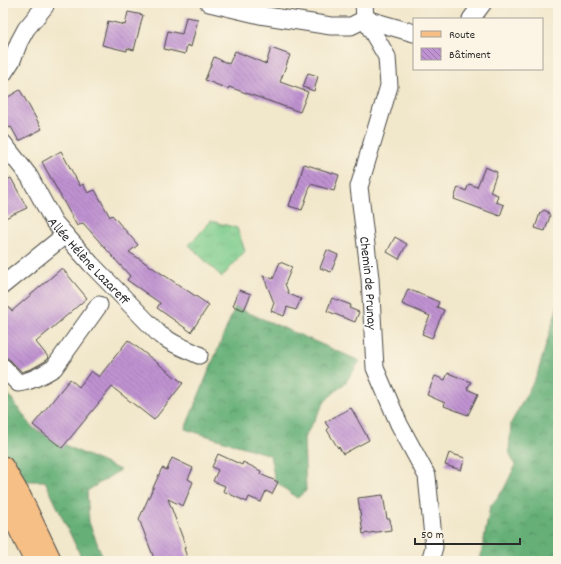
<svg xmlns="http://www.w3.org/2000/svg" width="561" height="564" font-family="Dekko,sans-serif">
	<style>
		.forest { fill: url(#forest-crowns); stroke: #486e52 }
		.park { fill: url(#park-tufts); stroke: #547c5c }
		.building { fill: url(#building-back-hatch) }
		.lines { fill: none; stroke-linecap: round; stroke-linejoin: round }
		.minor-casing { stroke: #494743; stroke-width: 19 }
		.major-casing { stroke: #494743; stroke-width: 23 }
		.minor { stroke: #fff; stroke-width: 17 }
		.major { stroke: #f5bf86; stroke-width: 21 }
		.labels { text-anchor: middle; stroke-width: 4; stroke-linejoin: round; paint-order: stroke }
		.street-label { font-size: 14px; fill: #2b2b2b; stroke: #fcf5e5 }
	</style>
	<defs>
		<pattern id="forest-crowns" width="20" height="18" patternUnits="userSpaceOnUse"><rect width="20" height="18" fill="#66b078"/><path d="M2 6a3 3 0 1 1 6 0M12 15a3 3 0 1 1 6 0" fill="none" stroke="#548f63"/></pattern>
		<pattern id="park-tufts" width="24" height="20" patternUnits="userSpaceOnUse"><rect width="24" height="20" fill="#7dcc8c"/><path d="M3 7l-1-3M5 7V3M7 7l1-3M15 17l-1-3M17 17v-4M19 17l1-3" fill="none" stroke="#6caf79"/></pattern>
		<pattern id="building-back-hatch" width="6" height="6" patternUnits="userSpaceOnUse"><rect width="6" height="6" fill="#bf92d1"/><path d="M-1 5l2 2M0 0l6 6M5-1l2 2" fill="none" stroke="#9b77aa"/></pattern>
	</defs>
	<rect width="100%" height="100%" fill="#fcf5e5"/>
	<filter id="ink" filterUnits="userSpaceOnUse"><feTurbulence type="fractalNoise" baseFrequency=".025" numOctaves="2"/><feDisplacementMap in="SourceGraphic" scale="8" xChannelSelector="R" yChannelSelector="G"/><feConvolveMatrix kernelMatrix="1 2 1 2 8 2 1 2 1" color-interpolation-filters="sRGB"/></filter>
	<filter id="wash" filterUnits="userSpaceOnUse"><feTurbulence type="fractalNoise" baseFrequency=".012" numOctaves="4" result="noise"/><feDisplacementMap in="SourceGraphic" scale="16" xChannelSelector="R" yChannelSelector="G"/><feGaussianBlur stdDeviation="0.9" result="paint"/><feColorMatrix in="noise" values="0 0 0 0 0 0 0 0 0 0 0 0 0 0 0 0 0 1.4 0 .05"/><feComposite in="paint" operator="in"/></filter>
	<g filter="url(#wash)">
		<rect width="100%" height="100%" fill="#f1e7cb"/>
		<!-- forest -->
		<path class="forest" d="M558,305V561H480L490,507L504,489L515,466L509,451L511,423L537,375Z
			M235,307L360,361L346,382L326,400L304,438L306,491L297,498L275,481L270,455L185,429Z
			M3,387L33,428L73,449L120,470L87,491L89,522L104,561H83L45,481H25L3,448Z"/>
		<!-- park -->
		<path class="park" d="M211,221L237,228L245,251L222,277L189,245Z"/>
		<g id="blocks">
			<!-- building -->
			<path class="building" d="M128,12L143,15L134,50L127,48V51L102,45L108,21L125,25Z
				M186,17L198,19L191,47L187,45L185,54L164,49L168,31L182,34Z
				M271,48L290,55L280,82L308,92L300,112L229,87L228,89L205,80L214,57L229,64L235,51L266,64Z
				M308,73L318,76L314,91L303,87Z
				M20,90L42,129L19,141L11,127L3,130V100Z
				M61,151L80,186L83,184L88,193L95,190L110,217L112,215L138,245L129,252L209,305L191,332L157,308L160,303L127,280L130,276L83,223L77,226L42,162Z
				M304,164L339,175L334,191L311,184L302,210L289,206L293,194H295Z
				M485,167L497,172L490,192L498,195L496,202L504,205L500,216L454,199L458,187L466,191L469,184L477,187Z
				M11,178L27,208L3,219V182Z
				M544,210L548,212L550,216L545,231L535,228L540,213Z
				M395,237L407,244L399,259L387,252Z
				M327,250L338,255L331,272L320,268Z
				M280,262L292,267L285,284L289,294L301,299L296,310L287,307L284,316L271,311L274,303L263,275L273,279Z
				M62,268L87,298L36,342L49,358L47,360L33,368L22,372L10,360L3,355V300L12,311Z
				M408,289L439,302L437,307L444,310L432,338L422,334L430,316L402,304Z
				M239,290L251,294L244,310L233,306Z
				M332,298L351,305L349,308L359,312L355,322L327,311Z
				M128,340L183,383L154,420L112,387L62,448L33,425L70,379L79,387L91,371L99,377Z
				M448,373L471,382L467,389L478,394L468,415L444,406L445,403L427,395L435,376L445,380Z
				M351,408L369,440L343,454L339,447L338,448L327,430L329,428L325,422Z
				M449,453L465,458L461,470L445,465Z
				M218,454L242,465L243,462L261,471L260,474L278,482L272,494L266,491L261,502L249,497L247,502L223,491L225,486L213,481L218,470L212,467Z
				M172,458L193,468L188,479L193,482L183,506L168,499L186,547L184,548L188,561H155L139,519L162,468L167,470Z
				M383,495L387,519H390L391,530L363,534L358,498Z"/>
		</g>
	</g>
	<g filter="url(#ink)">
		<use href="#blocks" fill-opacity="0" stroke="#494743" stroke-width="1"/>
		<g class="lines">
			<!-- minor casing -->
			<g class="minor-casing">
				<g id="minor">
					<path d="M209,3L260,15L331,26H351L365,19L414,33"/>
					<path id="s1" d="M364,3L365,19L387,57L389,86L359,187L370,278L375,368L399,424L427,476L434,547L430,561"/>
					<path d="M471,19L483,3"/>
					<path d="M3,74L12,60L19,42L26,29L45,6"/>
					<path id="s2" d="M3,143L29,176L54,222L91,264L160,335L175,344L199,355"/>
					<path d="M3,285L65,235"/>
					<path d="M3,367L18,383C30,382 44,374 54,368L99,305"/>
				</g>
			</g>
			<!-- major casing -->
			<g class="major-casing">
				<path id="major" d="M3,467L20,496L51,561
					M3,496L35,561"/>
			</g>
			<!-- minor -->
			<use href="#minor" class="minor"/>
			<!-- major -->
			<use href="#major" class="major"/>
		</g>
	</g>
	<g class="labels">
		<!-- street labels -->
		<g class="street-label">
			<text dy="5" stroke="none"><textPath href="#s2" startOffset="147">Allée Hélène Lazareff</textPath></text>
			<text dy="5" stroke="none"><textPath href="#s1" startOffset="291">Chemin de Prunay</textPath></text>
		</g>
	</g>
	<!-- margin -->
	<rect width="561" height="564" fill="none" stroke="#fcf5e5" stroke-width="16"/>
	<!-- legend -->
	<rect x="413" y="18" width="130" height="52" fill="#fcf5e5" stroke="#a8a49b"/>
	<rect x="421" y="31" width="20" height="6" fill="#f5bf86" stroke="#a8a49b"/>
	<text x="449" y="38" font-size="12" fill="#2b2b2b">Route</text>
	<rect x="421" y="48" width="20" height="12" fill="url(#building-back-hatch)" stroke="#a8a49b"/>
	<text x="449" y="58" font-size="12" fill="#2b2b2b">Bâtiment</text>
	<!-- scale -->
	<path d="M415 538v6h105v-6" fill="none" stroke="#2b2b2b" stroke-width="2"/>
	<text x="421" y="538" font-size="12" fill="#2b2b2b" stroke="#fcf5e5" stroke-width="3" paint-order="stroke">50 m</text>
</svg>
